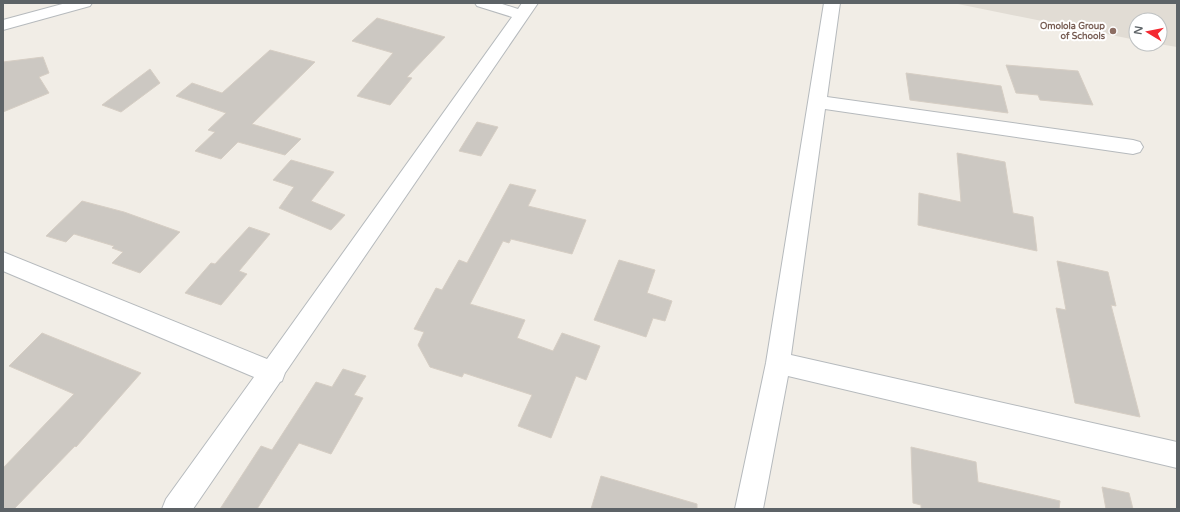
<svg xmlns="http://www.w3.org/2000/svg" width="1180" height="512" font-family="'Varela Round',sans-serif">
	<style>
		.education { fill: #e1dcd4 }
		.building { fill: #ccc8c2; stroke: #d6cec4 }
		.lines { fill: none; stroke-linecap: round; stroke-linejoin: round }
		.street-casing { stroke: #b6babd; stroke-width: 2 }
		.street { fill: #fff; fill-rule: evenodd }
		.education-dot { fill: #8d6e63; stroke: #fff; stroke-width: 1.5 }
		.labels { text-anchor: middle; stroke-width: 4; stroke-linejoin: round; paint-order: stroke }
		.far-education-label { font-size: 9px; font-weight: bold; fill: #785e54; stroke: #fff; text-anchor: end }
	</style>
	<rect width="100%" height="100%" fill="#f1ede6"/>
	<!-- education -->
	<path class="education" d="M953,3H1177V47L1159,44L1160,20H1136V40Z"/>
	<!-- building -->
	<path class="building" d="M377,18L445,37L407,77L412,78L390,105L357,96L393,53L352,41Z
		M270,50L315,62L252,124L301,139L285,155L238,142L221,159L195,151L215,132L208,130L226,113L176,96L192,83L222,93Z
		M43,57L49,73L39,77L49,93L3,112V62Z
		M1006,65L1078,71L1093,105L1040,100L1038,95L1016,93Z
		M150,69L160,83L121,112L102,105Z
		M906,73L1001,86L1008,113L910,100Z
		M477,122L498,127L481,156L459,151Z
		M957,153L1005,162L1013,213L1033,217L1037,251L918,225L919,193L961,202Z
		M291,160L334,172L311,201L345,215L331,230L279,208L294,187L273,180Z
		M510,184L536,190L528,206L586,220L572,254L511,239L509,243L503,241L470,304L525,320L517,338L553,351L562,333L600,346L586,380L576,376L551,438L518,426L532,395L464,373L462,377L430,367L418,345L424,332L414,329L436,288L442,290L459,260L467,263Z
		M82,201L124,212L180,232L140,273L112,263L123,252L112,248L114,246L74,234L66,242L46,236Z
		M249,227L270,234L239,271L247,274L221,305L185,293L211,263L215,264Z
		M619,260L655,270L647,293L672,301L665,321L653,318L646,337L594,320Z
		M1057,261L1108,272L1116,306L1111,305L1140,417L1075,403L1056,308L1066,310Z
		M42,333L141,373L76,447L75,446L14,509H3V468L74,394L9,366Z
		M343,369L366,376L354,395L363,398L331,454L299,443L257,509H220L261,446L272,450L316,382L332,387Z
		M911,447L976,462L978,482L1060,501L1059,509H921V505L913,503Z
		M601,476L697,504V509H591Z
		M1102,487L1129,493L1133,509H1106Z"/>
	<g class="lines">
		<!-- street casing -->
		<g class="street-casing">
			<path id="street" d="M66,3H92L90,6L3,30V20Z
				M475,3H499L518,9L522,3H538L285,373L282,381L280,382L193,509H162L166,499L254,377L3,271V252L267,359L512,17L477,6Z
				M824,3H840L827,97L1133,140L1140,142L1143,147L1140,152L1133,154L825,109L791,355L1177,442V468L788,376L763,509H735L766,363Z"/>
		</g>
		<!-- street -->
		<use href="#street" class="street"/>
	</g>
	<!-- markers -->
	<circle class="education-dot" cx="1113" cy="31" r="4"/>
	<g class="labels">
		<!-- far-education labels -->
		<g class="far-education-label">
			<text x="1105" y="29">Omolola Group<tspan x="1105" dy="10">of Schools</tspan></text>
		</g>
	</g>
	<!-- border -->
	<rect width="1180" height="512" fill="none" stroke="#5d6367" stroke-width="8"/>
	<!-- north arrow -->
	<g transform="translate(1148 32) rotate(280)"><circle r="19" fill="#ffffff" stroke="#bec1c2"/>
	<path d="M0-3L7 15L0 10L-7 15Z" fill="#f42930"/>
	<text y="-6" font-size="11" font-weight="bold" text-anchor="middle" fill="#5d6367">N</text>
	</g>
</svg>
